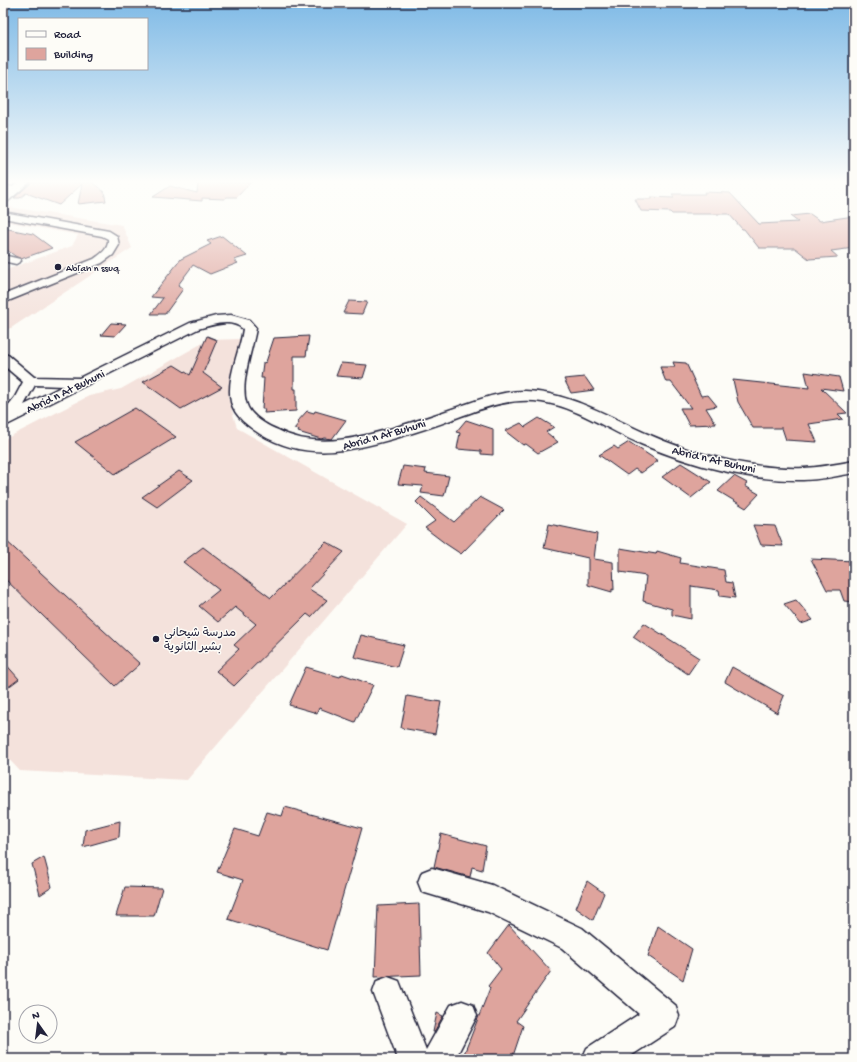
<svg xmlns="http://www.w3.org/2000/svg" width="857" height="1062" font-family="'Gochi Hand','Playpen Sans Arabic',sans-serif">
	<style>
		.built { fill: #f4e2dc }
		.building { fill: #dea49d; stroke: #22223b }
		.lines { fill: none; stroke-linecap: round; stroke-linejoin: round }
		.minor-casing { stroke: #22223b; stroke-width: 3 }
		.major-casing { stroke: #22223b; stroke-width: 3 }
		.minor { fill: #fdfcf7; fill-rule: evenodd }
		.major { fill: #fdfcf7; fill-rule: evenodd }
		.poi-dot { fill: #22223b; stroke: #fdfcf7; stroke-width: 1.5 }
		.labels { text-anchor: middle; stroke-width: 3; stroke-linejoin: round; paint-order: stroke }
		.far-poi-label { font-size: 10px; fill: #22223b; stroke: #fdfcf7; text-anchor: start }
		.street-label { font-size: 12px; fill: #22223b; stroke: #fdfcf7 }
		.poi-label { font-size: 12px; fill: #22223b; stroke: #fdfcf7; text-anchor: start }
	</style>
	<rect width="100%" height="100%" fill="#fdfcf7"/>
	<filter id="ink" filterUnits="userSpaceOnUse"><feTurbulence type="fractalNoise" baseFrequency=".025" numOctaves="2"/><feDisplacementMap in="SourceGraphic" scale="8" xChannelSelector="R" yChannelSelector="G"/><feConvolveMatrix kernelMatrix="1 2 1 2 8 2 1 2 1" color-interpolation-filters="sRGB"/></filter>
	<g filter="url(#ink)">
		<!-- built -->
		<path class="built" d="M3,206L122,225L132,248L11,328L3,330V271L72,246L78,235L3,221Z
			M241,339L228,397L237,428L407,524L187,780L20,771L3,753V440L89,396L121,389L208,340Z"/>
		<!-- building -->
		<path class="building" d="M32,182H92L104,192L106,201L78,204L82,184L59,205L26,193L20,198H14Z
			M198,182H251L237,197H227L224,199L202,198V201L153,197L170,186L197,193Z
			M704,192L730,193L759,224L798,222L790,216L810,214L820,221L854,216V248L831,251L838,257L809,259L795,248H759L744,229H742L729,214H672L670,212L641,211L635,199H651V197L674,198L672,194H705Z
			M3,228L33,234L52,248L21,259L15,256L3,247Z
			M222,236L247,256L234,260L238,263L210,274L193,265L178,285L183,289L165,314H151L163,298L151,297L181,259L211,244L207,241Z
			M349,301L367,302L362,314L343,313Z
			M111,323L126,324L115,336L101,335Z
			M207,336L217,340L203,373L222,387L181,409L143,382L174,365L190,375Z
			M309,336L306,356H294V389H296V411L264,413L265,409H262L264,378H261L263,363L266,362L274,338Z
			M673,362L686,363L701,396L708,395L717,406L706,408L716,424L689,425L680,408H691L671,382H666L660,367H675Z
			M341,363L367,365L363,378L336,376Z
			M805,372L839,377L843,391L821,388L847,413L838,414L843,419L809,424L817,442L786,440L782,428H753L738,402L733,380L809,388Z
			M585,377L594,390L571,393L564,379Z
			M135,408L176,437L115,474L75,442Z
			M307,411L314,413L315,411L346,420L332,439L324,438L321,439L298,432L299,430L294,429L299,423L297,422Z
			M539,418L554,427L546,432L558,442L538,453L526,444L523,445L505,431L521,423L525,427Z
			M466,420L493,429V455L481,454V451L457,449L460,433L456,432Z
			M629,442L658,461L641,473L635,469L627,475L599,455L614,446L618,449Z
			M681,463L711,482L691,498L662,477Z
			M403,466L426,469L425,473L449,476L444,496L421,493L423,486L398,484Z
			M179,471L193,480L157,507L142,497Z
			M734,476L747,483L745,486L759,494L746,508L718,491Z
			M421,497L454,522L480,497L504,510L461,554L446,544L425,528L435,521L416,502Z
			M549,524L597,534L594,559L613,562L614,590L612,589V592L588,585V558L544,548Z
			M753,525L775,526L783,546L761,545Z
			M3,538L140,664L115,686L3,577Z
			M326,542L344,552L309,589L327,600L311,617L307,614L234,686L216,671L239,649L234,645L256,624L235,607L218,622L199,606L219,590L183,562L203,547L271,598Z
			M620,548L656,554L657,551L681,558L680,563L724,570L726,582L732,583L735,598L720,596L719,590L691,586V619L672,615V609L643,601L646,576L620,572Z
			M811,559L854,561V602L844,601L840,590H827Z
			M796,600L813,620L801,624L784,604Z
			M644,623L699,658L688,674L633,637Z
			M361,635L404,645L397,667L354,657Z
			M3,661L19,679L3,691Z
			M306,667L340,677L342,674L373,685L355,722L319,708L317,713L289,705Z
			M732,667L784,696L777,713L725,682Z
			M407,696L441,702L435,734L401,728Z
			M285,807L362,828L327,950L228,919L243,880L217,872L235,829L258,836L267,812L282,816Z
			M120,821L119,837L83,847L85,830Z
			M441,834L486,846L482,870L472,867L470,877L434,867Z
			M44,857L52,887L40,895L32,864Z
			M587,881L604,893L593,920L576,908Z
			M125,887L162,888L154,916H116Z
			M419,904L421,975L375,977L378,906Z
			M509,925L551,971L516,1021L523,1026L512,1059H462L490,988L488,986L501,969L488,953Z
			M658,926L692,949L683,980L648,956Z
			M437,1013L443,1016L434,1032H433Z"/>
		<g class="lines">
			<!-- minor casing -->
			<g class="minor-casing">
				<path id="minor" d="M3,185L18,188L20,190L15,193L3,191Z
					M3,212L109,231L117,236L119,245L113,255L102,263L3,303V295L94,259C102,253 109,249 108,239L102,236L3,218Z
					M3,255L20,259L21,261L16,264L3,261Z
					M231,315L249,320L256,328C253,350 235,393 251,412C258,420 268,426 278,430C315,449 355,439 393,428C413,422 432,416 452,409C475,401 499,391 525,391C570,392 610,418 650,435C695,455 755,470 804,468C821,467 838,464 854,461V473C837,476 820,480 803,480C749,481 690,465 641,444C608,430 577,407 542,402C511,397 484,408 456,418C436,426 416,432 396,438C348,452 305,461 260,434C248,426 235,417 231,402C226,378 240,352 243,329C230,318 213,325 198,329L3,427V412L15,397L23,382L3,365V354L8,355L34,377L79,378L190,323L216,316ZM35,385L63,386L24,405Z
					M432,868L492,885L582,928L675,1005L679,1016L675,1027L626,1059H582L587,1048L639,1014L562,948L488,912L422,892L418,882L422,872Z
					M388,977L399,981L426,1050L451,1005L462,1001L473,1005L477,1016L455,1059H398L373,992L377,981Z"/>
			</g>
			<!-- major casing -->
			<g class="major-casing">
				<path id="major" d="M19,182H30L7,202L3,203V194Z"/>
			</g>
			<!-- minor -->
			<use href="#minor" class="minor"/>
			<!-- major -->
			<use href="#major" class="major"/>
		</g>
	</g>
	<!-- sky -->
	<linearGradient id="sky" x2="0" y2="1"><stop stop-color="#7fbae6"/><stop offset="0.55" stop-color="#fefefb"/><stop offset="1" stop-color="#fefefb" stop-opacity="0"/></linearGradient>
	<rect width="857" height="330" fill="url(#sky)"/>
	<!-- markers -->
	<g class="poi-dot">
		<circle cx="58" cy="267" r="4"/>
		<circle cx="156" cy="639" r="4"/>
	</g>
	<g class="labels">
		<!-- far-poi labels -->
		<g class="far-poi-label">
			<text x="66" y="271">Abṛah n ssuq</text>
		</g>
		<!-- street labels -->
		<g class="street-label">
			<text transform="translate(65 391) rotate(-26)" y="4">Abrid n At Buhuni</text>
			<text transform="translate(384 434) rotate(-16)" y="4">Abrid n At Buhuni</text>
			<text transform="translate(714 459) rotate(13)" y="4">Abrid n At Buhuni</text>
		</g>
		<!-- poi labels -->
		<g class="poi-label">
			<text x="164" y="636">مدرسة شيحاني<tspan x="164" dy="14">بشير الثانوية</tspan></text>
		</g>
	</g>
	<!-- margin -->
	<rect width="857" height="1062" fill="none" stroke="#fdfcf7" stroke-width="16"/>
	<rect x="8" y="8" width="841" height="1046" fill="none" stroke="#22223b" stroke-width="1.5" filter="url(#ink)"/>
	<!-- legend -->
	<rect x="18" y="18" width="130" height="52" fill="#fdfcf7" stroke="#a5a5ac"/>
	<rect x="26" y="31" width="20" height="6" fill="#fdfcf7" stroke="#a5a5ac"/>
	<text x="54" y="38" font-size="12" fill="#22223b">Road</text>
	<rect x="26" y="48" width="20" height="12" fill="#dea49d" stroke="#a5a5ac"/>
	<text x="54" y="58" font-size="12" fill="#22223b">Building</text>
	<!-- north arrow -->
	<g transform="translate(38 1024) rotate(346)"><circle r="19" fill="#fdfcf7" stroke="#a5a5ac"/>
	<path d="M0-3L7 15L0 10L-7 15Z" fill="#22223b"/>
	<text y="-6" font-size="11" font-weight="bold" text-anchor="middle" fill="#22223b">N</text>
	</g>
</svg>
